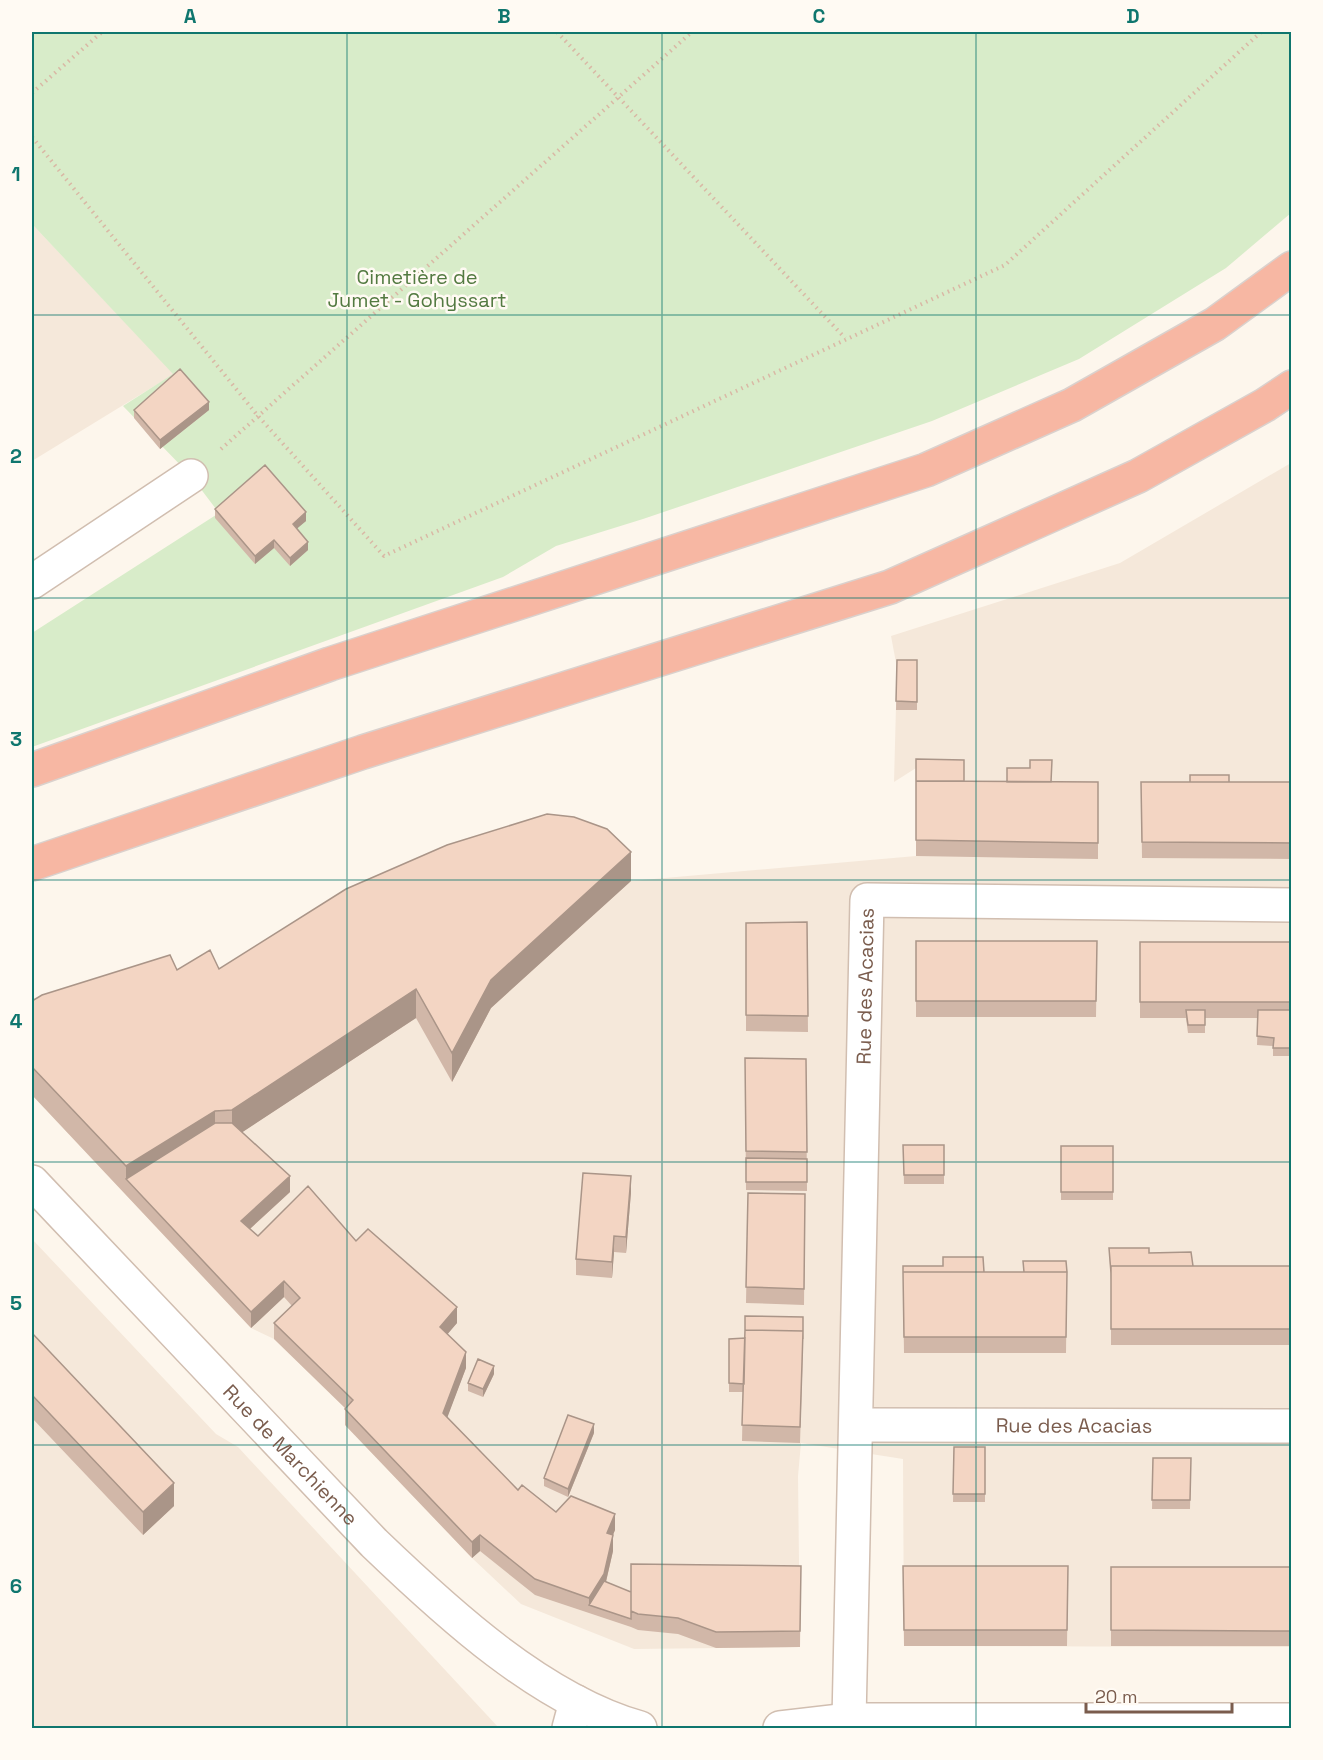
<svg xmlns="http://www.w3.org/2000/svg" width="1323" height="1760" font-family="'Space Grotesk',sans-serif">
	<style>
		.residential { fill: #f5e8da }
		.green { fill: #d8ecc9 }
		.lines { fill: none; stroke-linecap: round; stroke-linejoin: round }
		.minor-casing { stroke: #d1beb0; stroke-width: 36 }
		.highway-casing { stroke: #dad1cd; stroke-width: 36 }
		.path { stroke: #d9b8a5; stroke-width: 4; stroke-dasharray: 1.5 4.5; stroke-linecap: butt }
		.minor { stroke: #fff; stroke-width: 33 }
		.highway { stroke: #f7b7a3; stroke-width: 33 }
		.wall { fill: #d1b7a8 }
		.shaded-wall { fill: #aa9588 }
		.building { fill: #f3d5c3; stroke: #aa9588; stroke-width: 1.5 }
		.grid { fill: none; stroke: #0f766e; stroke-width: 1.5; stroke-opacity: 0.55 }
		.labels { text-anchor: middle; stroke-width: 5; stroke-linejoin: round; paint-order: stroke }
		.park-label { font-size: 20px; fill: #537a41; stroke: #fffaf3 }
		.street-label { font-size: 20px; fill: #7a5c4d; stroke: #fffaf3 }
		.neatline { fill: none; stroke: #0f766e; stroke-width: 2 }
		.grid-label { font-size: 20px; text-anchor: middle; font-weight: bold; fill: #0f766e }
	</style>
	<rect width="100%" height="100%" fill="#fdf6ec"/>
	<!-- residential -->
	<path class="residential" d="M32,224L174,374L32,461Z
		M1291,463V1647L904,1646L903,1459L801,1443L798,1476L800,1647L634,1649L521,1604L472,1558L345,1425L353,1416L274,1339L251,1328L32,1095V1030L607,858L631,881L916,856V768L894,782L897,668L891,636L1120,563Z
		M32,1239L216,1434L238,1447L499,1728H32Z"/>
	<!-- green -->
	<path class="green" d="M32,32H1291V213L1226,268L1079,359L932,421L643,519L556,546L503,577L32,747V633L219,513L191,476L123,406L173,374L32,224Z"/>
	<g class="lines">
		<!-- minor casing -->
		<g class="minor-casing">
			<g id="minor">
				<path d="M32,582L191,476"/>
				<path id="s1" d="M32,1182L374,1543C447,1613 541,1700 640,1728"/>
				<path id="s2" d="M856,1425L1292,1426"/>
				<path id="s3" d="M849,1720L867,900L1292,905"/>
				<path d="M569,1728L576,1702"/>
				<path d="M780,1728L849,1720H1292"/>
			</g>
		</g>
		<!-- highway casing -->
		<g class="highway-casing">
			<path id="highway" d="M32,770L330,664L926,470L1072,405L1215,324L1292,268
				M32,864L363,752L890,587L1138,476L1265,405L1292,387"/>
		</g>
		<!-- path -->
		<path class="path" d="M557,32L845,338
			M32,93L102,32
			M32,137L258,416L384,556L1005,265L1261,32
			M221,449L692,32"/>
		<!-- minor -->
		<use href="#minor" class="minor"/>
		<!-- highway -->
		<use href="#highway" class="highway"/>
	</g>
	<!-- wall -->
	<path class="wall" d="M134,410H209L160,449L134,418Z
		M215,509L306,521L297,528L308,550L290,566L274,548L255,564L215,518Z
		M897,660H917V710H896Z
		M916,759L964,781L1098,782V859L916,856Z
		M1141,782H1292V859L1142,858Z
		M631,881L491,1008L452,1082L416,1018L242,1132L290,1192L250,1229L258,1236L356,1241L457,1323L447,1334L466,1368L447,1417L518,1490L556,1512L615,1530L613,1535V1551L606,1582L631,1592L801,1566L800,1647L716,1648L678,1634L638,1630L631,1627L535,1595L480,1551L472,1558L345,1425V1408L274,1339V1323L292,1306L284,1297L251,1328L32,1095V1001L177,970L219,969Z
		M807,922L808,1032L746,1031V923Z
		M916,941H1097L1096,1017H916Z
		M1140,942H1292V1056H1273V1046L1257,1045L1258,1018H1205V1033H1188L1186,1018H1140Z
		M745,1058L806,1059L807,1191L746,1190Z
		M903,1145H944V1184H904Z
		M1061,1146H1113V1200H1061Z
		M631,1192L626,1253L614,1252L612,1278L576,1275V1259Z
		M748,1193L805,1194L804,1305L746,1303Z
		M1109,1248L1149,1253L1193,1266H1292V1345H1111V1282Z
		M984,1272H1067L1066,1353H904L903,1288Z
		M32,1333L174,1506L143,1535L32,1418Z
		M745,1338L803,1347L800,1443L742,1441L743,1392H729V1339Z
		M494,1374L483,1397L468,1391V1383Z
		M594,1433L568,1497L544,1486V1478Z
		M954,1447H985V1502H953Z
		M1153,1458H1191L1190,1509H1152Z
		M903,1566H1068L1067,1646H904Z
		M1111,1567H1292V1646H1111Z"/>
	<!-- shaded-wall -->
	<path class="shaded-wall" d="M209,402V410L160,449V440Z
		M306,512V521L293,532V524Z
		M274,540V548L255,564V556Z
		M308,542V550L290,566V558Z
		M631,852V881L491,1008L452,1082V1053L491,980Z
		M416,989V1018L232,1139V1110Z
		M215,1111V1139L126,1179V1195V1166Z
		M290,1176V1192L241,1237V1221Z
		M631,1176V1192L626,1253V1237Z
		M614,1236V1252L612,1278V1262Z
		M284,1281V1297L251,1328V1312Z
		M457,1307V1323L440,1343V1327Z
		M466,1352V1368L443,1429V1413Z
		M494,1366V1374L483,1397V1389Z
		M594,1424V1433L568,1497V1489Z
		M174,1483V1506L143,1535V1512Z
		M615,1514V1530L607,1549V1533Z
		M480,1535V1551L472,1558V1542Z
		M613,1535V1551L604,1590L589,1605V1598Z"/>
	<!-- building -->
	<path class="building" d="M180,369L209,402L160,440L134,410Z
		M265,465L306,512L293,524L308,542L290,558L274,540L255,556L215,509Z
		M897,660H917V702L896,701Z
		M916,759L964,760V781H916V787Z
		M1030,760H1052L1051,782H1007V768H1030Z
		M1190,775H1229V782H1190Z
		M916,781L1098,782V843L916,840Z
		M1141,782H1292V843L1142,842Z
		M547,814L574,817L607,829L631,852L491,980L452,1053L416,989L232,1110L215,1111L126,1166L32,1067V1001L42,995L170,955L177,970L210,950L219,969L346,889L447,845Z
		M807,922L808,1016L746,1015V923Z
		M916,941H1097L1096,1001H916Z
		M1140,942H1292V1002H1140Z
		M1186,1010H1205V1025H1188Z
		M1258,1010H1292V1048H1273L1274,1038L1257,1036Z
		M745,1058L806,1059L807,1152L746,1151Z
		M215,1123H232L290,1176L241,1221L258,1236L308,1186L356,1241L368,1229L457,1307L440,1327L466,1352L443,1413L518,1490L522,1485L556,1512L571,1496L615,1514L607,1533L613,1535L604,1574L589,1598L535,1579L480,1535L472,1542L345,1409L353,1400L274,1323L300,1298L284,1281L251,1312L126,1179Z
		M903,1145H944V1175H904Z
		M1061,1146H1113V1192H1061Z
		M746,1158L807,1159V1182H746Z
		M583,1173L631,1176L626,1237L614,1236L612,1262L576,1259Z
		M748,1193L805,1194L804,1289L746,1287Z
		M1109,1248H1149V1253L1191,1252L1193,1266H1111V1273Z
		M943,1257H983L984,1272H903V1266H943Z
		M1023,1261H1066L1067,1272H1024Z
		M1111,1266H1292V1329H1111Z
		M903,1272H1067L1066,1337H904Z
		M745,1316L803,1317V1339V1331L745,1330Z
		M745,1330L803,1331L800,1427L742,1425Z
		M32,1333L174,1483L143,1512L32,1395Z
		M745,1338L744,1384L729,1383V1339Z
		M478,1359L494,1366L483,1389L468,1383Z
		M568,1415L594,1424L568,1489L544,1478Z
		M954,1447H985V1494H953Z
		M1153,1458H1191L1190,1500H1152Z
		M631,1564L801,1566L800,1631L716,1632L678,1618L638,1614L631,1611Z
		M903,1566H1068L1067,1630H904Z
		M1111,1567H1292V1631L1111,1630Z
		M604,1581L631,1592V1619L589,1605Z"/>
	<!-- grid -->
	<path class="grid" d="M347,32V1728M662,32V1728M976,32V1728M32,315H1292M32,598H1292M32,880H1292M32,1162H1292M32,1445H1292"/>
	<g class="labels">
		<!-- park labels -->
		<g class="park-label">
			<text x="417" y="284">Cimetière de<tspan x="417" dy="23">Jumet - Gohyssart</tspan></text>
		</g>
		<!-- street labels -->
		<g class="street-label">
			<text dy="7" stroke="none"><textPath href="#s3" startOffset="734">Rue des Acacias</textPath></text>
			<text dy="7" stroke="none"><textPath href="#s2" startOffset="218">Rue des Acacias</textPath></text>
			<text dy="7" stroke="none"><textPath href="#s1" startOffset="376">Rue de Marchienne</textPath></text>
		</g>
	</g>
	<!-- border -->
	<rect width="1323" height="1760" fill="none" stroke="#fffaf3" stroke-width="66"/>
	<!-- scale -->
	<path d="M1086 1703v9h146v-9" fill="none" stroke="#7a5c4d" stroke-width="3"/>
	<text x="1095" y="1703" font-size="18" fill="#7a5c4d" stroke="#fffaf3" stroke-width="4.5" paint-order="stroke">20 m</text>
	<rect x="33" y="33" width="1257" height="1694" class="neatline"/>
	<g class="grid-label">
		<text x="190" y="23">A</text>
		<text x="504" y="23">B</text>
		<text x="819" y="23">C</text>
		<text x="1133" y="23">D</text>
		<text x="16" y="181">1</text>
		<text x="16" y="463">2</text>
		<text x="16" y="746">3</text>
		<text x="16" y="1028">4</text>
		<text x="16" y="1310">5</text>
		<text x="16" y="1593">6</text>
	</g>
</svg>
